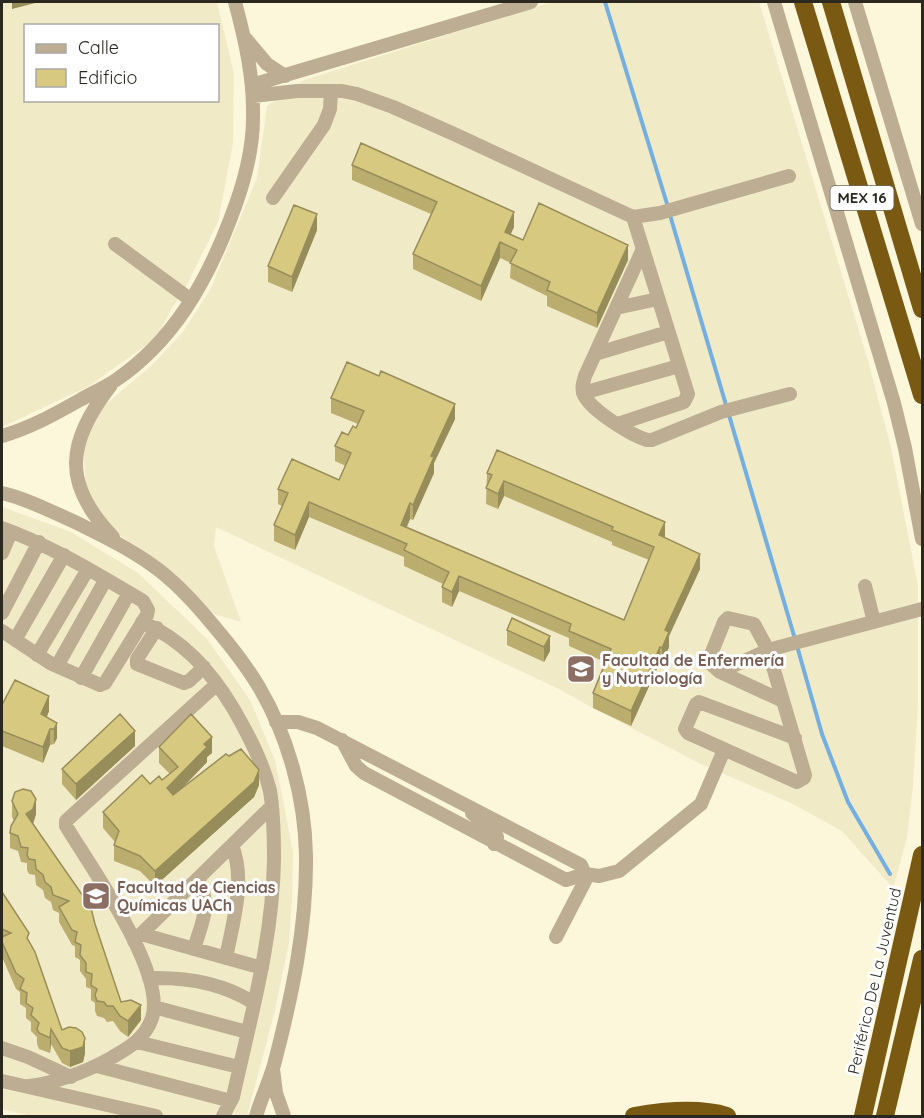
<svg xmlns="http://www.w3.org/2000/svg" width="924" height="1118" font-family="Quicksand,sans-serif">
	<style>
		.built { fill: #f1eac7; fill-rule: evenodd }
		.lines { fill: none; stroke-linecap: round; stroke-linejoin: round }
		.stream { stroke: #74afdf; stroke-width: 4 }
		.minor { stroke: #bdad92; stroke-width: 14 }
		.highway { stroke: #7a5a12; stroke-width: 18 }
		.wall { fill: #baad6e }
		.shaded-wall { fill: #978d5a }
		.building { fill: #d8c980; stroke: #978d5a; stroke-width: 1.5 }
		.labels { text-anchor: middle; stroke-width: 6; stroke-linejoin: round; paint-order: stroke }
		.shield { fill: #fff; stroke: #6b6962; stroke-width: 1.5 }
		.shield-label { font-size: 15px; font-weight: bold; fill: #2b291f }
		.education-label { font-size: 16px; font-weight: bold; fill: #785e54; stroke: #fff; text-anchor: start }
		.street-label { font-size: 16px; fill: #2b291f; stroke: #fff }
	</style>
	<rect width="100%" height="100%" fill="#fcf6da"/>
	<!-- built -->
	<path class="built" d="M2,2H217L234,74L233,143L218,222L183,293L172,308L156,338L89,386L2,427ZM26,26H218V100H26Z
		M552,2H759L869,364L891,448L918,586V703L913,786L907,838L893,888L842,831L791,803L701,764L593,708L561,690L216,527L214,546L241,622L214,614L150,555L107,527L86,488L83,444L100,409L151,366L182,333L210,290L257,178L267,106L304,80Z
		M2,507L71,532L138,573L207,639L250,700L275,760L293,852L292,900L289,942L275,1010L247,1116H31L2,1109Z"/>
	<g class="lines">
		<!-- stream -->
		<path class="stream" d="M605,2L668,207
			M670,215L795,639
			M797,646L822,734L848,802L890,874"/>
		<!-- minor -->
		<path class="minor" d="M774,2L894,403L905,448L922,539
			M855,2L922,224
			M246,39L267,64L285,76
			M252,85L531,2
			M253,96L297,91H342L357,94L393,107L454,134L633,217L660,213L789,176
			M273,198L324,125L330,109L331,91
			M115,244L191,300
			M642,251L585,376C583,383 581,388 584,395C592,411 631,435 647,440H652L721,412L790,394
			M616,308L658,299
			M595,354L668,332
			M111,385C67,442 61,483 113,537
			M583,393L679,366
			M618,424L684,402L688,394L633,217
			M2,436C30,428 55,414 80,400C92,393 104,388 116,380C173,341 206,283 230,220C243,187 253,153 253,118C254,78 245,39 235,2
			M2,493C28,499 52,512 77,523C103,536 128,548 152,565C175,581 195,603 213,625C230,645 246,665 259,687C288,736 305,798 306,855C307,927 292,996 274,1065C269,1082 261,1099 256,1116
			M2,528C52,546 97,574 143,601L148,610L147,615L105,683L100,685L50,663L2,631
			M2,553L11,532
			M865,586L874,622
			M2,613L39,542
			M142,622C183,640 210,670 233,708C248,734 263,762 270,791C274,814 274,837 274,859C273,940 250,1019 233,1097L223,1116
			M157,628L137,659V664L184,683L189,681L204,667
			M15,640L64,555
			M37,655L88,569
			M57,666L106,579
			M720,672L768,650L922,609
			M81,678L129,593
			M783,701L720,672L710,663V657L724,622L728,618L754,624L768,650L805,775L804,778L797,782L688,733L685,729L696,704L699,702L795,738
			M276,722H298L317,728L581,865L585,874V881L556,937
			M342,740L356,766L364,773L566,880L585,874L599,876L619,871L701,804L724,750
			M472,813C480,821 492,828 497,837L494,844
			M141,934L262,968
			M134,941L272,806
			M194,949C202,921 212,907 198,879
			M226,958C233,921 246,881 232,845
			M149,978C186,977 222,982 254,1003
			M154,1007L247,1032
			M137,1042L239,1067
			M2,1048L28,1057L71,1077
			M97,1066L231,1101
			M273,1069L276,1093L284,1116
			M2,1081L156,1116
			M29,1086C59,1082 84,1073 111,1058C128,1048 145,1039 152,1018C167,973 90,866 66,826V821L217,684"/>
		<!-- highway -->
		<path class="highway" d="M803,2L922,395
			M831,2L922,309
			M634,1116C663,1111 698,1107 727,1116
			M863,1116L922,855
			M885,1116L922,959"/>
	</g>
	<!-- wall -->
	<path class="wall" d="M352,165L514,227L510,234L523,240L628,260L597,328L547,306V296L510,278L511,263L500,258L481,301L413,269V254L431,214L352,180Z
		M317,230L292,292L268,282V266Z
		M331,398L455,419L434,463V473L413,520L410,519L407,527L624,620L649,560L612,545V542L504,496L498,509L486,504L487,473L664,538L700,569L669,636V647L662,663L660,662L631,726L593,708V693L605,662L569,646V638L459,591L452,607L442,602V587L443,584L404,566V557L309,517L295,550L274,541V525L282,506L278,504V489L339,480L346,466L335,461V446L356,428L358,424L331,413Z
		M512,618L550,651L544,662L507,645V630Z
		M2,705L49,711L47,717L57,723V738L54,744L50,745L43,763L2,746Z
		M135,746L76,800L62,784V769Z
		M159,747L212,753L207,757V762L181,789L259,785L254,797L155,886L140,871L114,861V845L115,842L103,828V812L150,784L162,780L170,774L159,763Z
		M12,801L36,814L33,824L95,924L121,1002L141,1020L128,1037L120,1031L113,1021L107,1022L104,1018L97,1016L95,1011V1003L91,1000V989L86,987V979L80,971V960L75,957V946L72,945L59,922V913L53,910L51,902L45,898L43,890L36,885L35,875L29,874L27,870V863L21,862L18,851L10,848V833L14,821L12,817Z
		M2,892L29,940L62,1030L85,1053L83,1062L70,1067L62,1063L51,1044L50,1053L39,1049L37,1044V1037L31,1031V1022L26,1018V1008L20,1004V992L16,989L2,957Z"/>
	<!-- shaded-wall -->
	<path class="shaded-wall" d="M12,2H39L12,9Z
		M514,212V227L506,245L505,232Z
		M317,214V230L292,292V277Z
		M500,242V258L481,301V286Z
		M628,245V260L597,328V313Z
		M455,404V419L434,463V473L413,520V505L431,456Z
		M504,481V496L498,509V494Z
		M309,502V517L295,550V535Z
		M410,503V519L401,540V525Z
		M665,522V538L659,535Z
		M700,554V569L669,636V647L662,663V648L665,630Z
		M459,576V591L452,607V592Z
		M550,636V651L544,662V647Z
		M660,647V662L631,726V711Z
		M49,696V711L41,730V714Z
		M57,723V738L54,744V729Z
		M50,729V745L43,763V747Z
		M135,731V746L76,800V784Z
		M212,737V753L207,757V762L167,804V788L204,744Z
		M259,770V785L254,797L155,886V871Z
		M36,799V814L33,824L26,814Z
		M141,1005V1020L128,1037V1021Z
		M51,1029V1044L50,1053V1038Z
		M85,1038V1053L83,1062L70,1067V1051Z"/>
	<!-- building -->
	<path class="building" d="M361,143L514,212L505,232L523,240L539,203L628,245L597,313L547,290L550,282L510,263L517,250L500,242L481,286L413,254L437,202L352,165Z
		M294,205L317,214L292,277L268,266Z
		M347,362L379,376L381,371L455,404L431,456L434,457L413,505L410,503L401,525L624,620L654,547L612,530L613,527L504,481L498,494L486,488L492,475L487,473L497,450L665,522L659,535L700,554L665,630L669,632L662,648L660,647L631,711L593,693L611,649L569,631L571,624L459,576L452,592L442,587L449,572L404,550L407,544L309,502L295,535L274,525L288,493L278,489L292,459L339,480L351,453L335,446L342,432L348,435L353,426L356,428L364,411L331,398Z
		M512,618L550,636L544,647L507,630Z
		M15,680L49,696L41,714L57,723L54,729H50L43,747L2,731V705Z
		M120,714L135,731L76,784L62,769Z
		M191,714L212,737L204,744L207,747L167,788L173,795L226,754L229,756L241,749L259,770L254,782L155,871L140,856L114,845L119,831L103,812L142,775L150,784L159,776L162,780L178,767L159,747Z
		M23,789L31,791L36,799L33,809L26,814L83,896L85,895L90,904L95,924L121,1002L131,1000L141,1005L128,1021L120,1016L113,1006H107L104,1002L97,1001L95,995L97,989L91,985L92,974L86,972V963L80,955L81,945L75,942L77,932L72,930L59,907L69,901L53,895L51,887L45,882L43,875L36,869L35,860L29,859L27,855L28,848L21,847L18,836L10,833L11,826L18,814L12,801L15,792Z
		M2,892L29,933L27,938L35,952L62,1030L69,1027L76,1028L82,1032L85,1038L83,1047L70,1051L62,1048L51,1029L50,1038L39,1033L37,1029L39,1023L31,1015L33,1008L26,1003L27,993L20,989L24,979L16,973L2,942V937L11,933L2,929Z"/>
	<!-- icons -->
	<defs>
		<g id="school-square" transform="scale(1.5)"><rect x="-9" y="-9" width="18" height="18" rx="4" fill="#8d6e63" stroke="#fff"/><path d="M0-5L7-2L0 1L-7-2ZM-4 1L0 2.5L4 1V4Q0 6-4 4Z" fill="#fff"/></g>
	</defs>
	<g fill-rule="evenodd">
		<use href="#school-square" x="581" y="669"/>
		<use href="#school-square" x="96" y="896"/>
	</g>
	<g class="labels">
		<!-- shield labels -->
		<rect class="shield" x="830.5" y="186" width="63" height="24" rx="4.5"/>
		<g class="shield-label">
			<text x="862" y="203">MEX 16</text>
		</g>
		<!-- education labels -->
		<g class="education-label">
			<text x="602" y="666">Facultad de Enfermería<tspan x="602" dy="18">y Nutriología</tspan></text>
			<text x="117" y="893">Facultad de Ciencias<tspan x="117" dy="18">Químicas UACh</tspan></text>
		</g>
		<!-- street labels -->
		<g class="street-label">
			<text transform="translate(874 981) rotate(-77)" y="6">Periférico De La Juventud</text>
		</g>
	</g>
	<!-- border -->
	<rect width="924" height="1118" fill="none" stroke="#2b291f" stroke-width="6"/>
	<!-- legend -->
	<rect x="24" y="24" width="195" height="78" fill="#ffffff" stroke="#aaa9a5" stroke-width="1.5"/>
	<rect x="36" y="44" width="30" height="9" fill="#bdad92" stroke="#aaa9a5" stroke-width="1.5"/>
	<text x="78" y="54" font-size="18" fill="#2b291f">Calle</text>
	<rect x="36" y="69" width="30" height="18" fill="#d8c980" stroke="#aaa9a5" stroke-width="1.5"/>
	<text x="78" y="84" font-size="18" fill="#2b291f">Edificio</text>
</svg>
